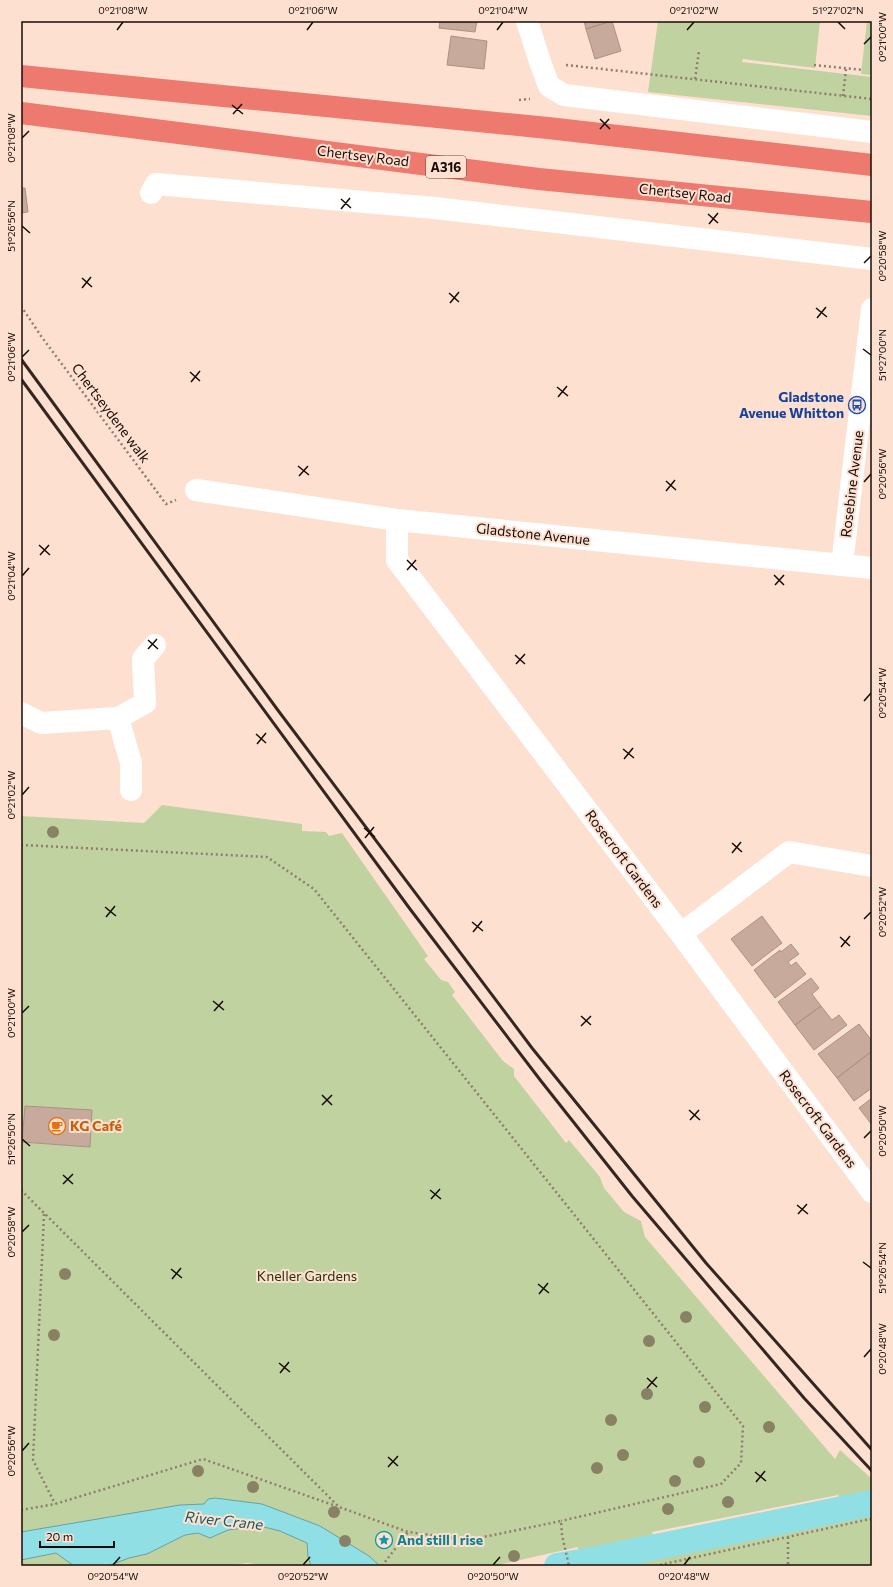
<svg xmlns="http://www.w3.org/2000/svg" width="893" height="1587" font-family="Commissioner,sans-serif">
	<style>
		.green { fill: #c0d29f; fill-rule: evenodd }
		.water { fill: #8fdfe4; stroke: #6ba0a2 }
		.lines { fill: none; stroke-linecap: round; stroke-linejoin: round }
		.canal { stroke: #8fdfe4; stroke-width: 26 }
		.building { fill: #c7aa9c; stroke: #ad9183 }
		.path { stroke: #907c71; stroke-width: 2.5; stroke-dasharray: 2 3; stroke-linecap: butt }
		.minor { stroke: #fff; stroke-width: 22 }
		.highway { stroke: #ee796e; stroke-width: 22 }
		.rail { stroke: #342721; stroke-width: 3 }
		.tree { fill: #888163 }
		.ticks { fill: none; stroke: #160c07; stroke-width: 1.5 }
		.labels { text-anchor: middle; stroke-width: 4; stroke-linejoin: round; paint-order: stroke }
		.shield { fill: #fee0d0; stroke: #5c4c43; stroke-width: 1 }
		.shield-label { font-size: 13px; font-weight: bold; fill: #160c07 }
		.street-label { font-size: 14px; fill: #160c07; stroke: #fee0d0 }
		.transit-label { font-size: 14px; font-weight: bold; fill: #164399; stroke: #fee0d0; text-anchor: end }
		.food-label { font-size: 14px; font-weight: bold; fill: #c56008; stroke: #fee0d0; text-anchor: start }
		.park-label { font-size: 14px; fill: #283309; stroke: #fee0d0 }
		.culture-label { font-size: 14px; font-weight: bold; fill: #0d838f; stroke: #fee0d0; text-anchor: start }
		.water-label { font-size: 15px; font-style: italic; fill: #15595e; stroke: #fee0d0 }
		.neatline { fill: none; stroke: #160c07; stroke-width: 1.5 }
		.ticks-label { font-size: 10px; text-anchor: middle; fill: #160c07 }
	</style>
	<rect width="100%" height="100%" fill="#fee0d0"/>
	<!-- green -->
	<path class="green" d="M658,21H820L815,68L743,59L742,62L872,77V116L648,92Z
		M867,21H872V75L861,74Z
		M162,805L302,824V831L326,832L329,836L342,833L428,956L424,959L441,980L448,982L455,992L452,995L503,1061L514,1069V1076L566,1143L569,1140L600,1177L604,1188L624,1212L641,1221L645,1237L835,1459L840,1450L872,1479V1566H579L578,1547L493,1566H263L248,1563L223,1566H21V816L144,823ZM838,1495L852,1518L810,1526L788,1510L775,1512L767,1534L635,1559L636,1556L654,1537L652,1532Z"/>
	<!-- water -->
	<path class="water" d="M215,1498L262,1504L320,1526L369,1556L380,1566H311L308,1556L307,1543L280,1531L260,1526L228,1530L210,1538L198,1533L185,1535L147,1554L129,1558L108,1566H74L56,1553L21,1560V1532L180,1505L204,1504L208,1499Z"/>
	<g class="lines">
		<!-- canal -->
		<path class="canal" d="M557,1566L592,1560L872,1503"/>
	</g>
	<!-- building -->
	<path class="building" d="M440,21H477L475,32L439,28Z
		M584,21H611L586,29Z
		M612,21L621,51L595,59L586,29Z
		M451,36L487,41L484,69L447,65Z
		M21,188H25L28,212L21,213Z
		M762,916L782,943L752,966L731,939Z
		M791,944L799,954L788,962L791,966L796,962L806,974L775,998L754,970L780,950L781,952Z
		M811,978L819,988L812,994L821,1006L795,1025L778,1002Z
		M821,1006L832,1020L839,1015L847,1025L814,1050L795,1025Z
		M859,1024L872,1041V1047L870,1048L872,1051L837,1078L818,1054Z
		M872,1051V1088L854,1101L837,1078Z
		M872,1098V1125L859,1108Z
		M25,1106L92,1110L90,1147L22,1142Z"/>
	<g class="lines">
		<!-- path -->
		<path class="path" d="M566,65L872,99
			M814,65L863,70
			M695,79L699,51
			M843,96L846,69
			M519,100L530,99
			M21,306L41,336L166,504L176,500
			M21,845L267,857L314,889L743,1426L741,1463L721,1484L561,1521
			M21,1190L339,1507L408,1532L469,1540L561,1521L562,1535L569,1566
			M44,1214L33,1460L55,1504
			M21,1510L55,1504L203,1459L336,1506
			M788,1537V1566
			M382,1566L408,1532
			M655,1566L870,1519L872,1520"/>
		<!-- minor -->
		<path class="minor" d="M527,21L540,62L549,86L564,95L872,132
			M151,193L156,184L435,208L872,259
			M196,490L397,520L872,568
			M397,520V560L681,934L872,1192
			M842,565L872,309
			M21,713L41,723L118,718L131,763V790
			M118,718L145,703L143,659L155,645
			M681,934L789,852L872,866"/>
		<!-- highway -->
		<path class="highway" d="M21,76L548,128L872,165
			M21,113L539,179L872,212"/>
		<!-- rail -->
		<path class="rail" d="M21,359L277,709L532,1048L706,1263L872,1450
			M21,379L410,909L541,1081L632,1196L804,1398L872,1471"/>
	</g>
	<!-- trees -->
	<g class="tree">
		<circle cx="53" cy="832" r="6"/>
		<circle cx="65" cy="1274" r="6"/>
		<circle cx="686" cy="1317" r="6"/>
		<circle cx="54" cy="1335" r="6"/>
		<circle cx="649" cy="1341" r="6"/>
		<circle cx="647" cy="1394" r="6"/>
		<circle cx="705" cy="1407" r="6"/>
		<circle cx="611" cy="1420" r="6"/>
		<circle cx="769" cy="1427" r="6"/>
		<circle cx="623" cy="1455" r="6"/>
		<circle cx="699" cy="1462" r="6"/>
		<circle cx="597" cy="1468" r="6"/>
		<circle cx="198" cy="1471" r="6"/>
		<circle cx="675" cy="1481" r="6"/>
		<circle cx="253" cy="1487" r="6"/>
		<circle cx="728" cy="1502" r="6"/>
		<circle cx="668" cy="1509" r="6"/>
		<circle cx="334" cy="1512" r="6"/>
		<circle cx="345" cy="1541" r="6"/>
		<circle cx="514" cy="1556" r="6"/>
	</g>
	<!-- ticks -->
	<path class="ticks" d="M838,22L845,29M117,30L123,22M307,30L313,22M497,30L503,22M687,30L694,22M864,44L871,37M232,105L243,114M233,114L242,104M600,119L610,129M600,129L609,119M22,138L29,131M341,199L351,208M341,209L350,198M708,214L718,223M709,224L718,213M22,226L30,233M864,263L871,256M82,278L92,287M82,288L91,277M449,293L459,302M450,303L459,292M816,308L827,317M817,318L826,307M863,349L871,355M22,357L29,350M190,372L200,381M191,382L200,371M557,387L568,396M558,397L567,386M298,466L309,475M299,476L308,466M666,481L676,490M864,482L871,474M666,491L675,480M39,545L50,555M40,555L49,545M407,560L417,570M407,570L416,560M774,575L784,585M22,576L29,568M775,585L784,575M148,640L158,649M148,649L157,639M515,655L525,664M516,664L525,654M864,701L871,693M256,734L266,743M257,744L266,733M623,749L634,758M624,759L633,748M22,795L29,787M364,828L375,837M365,838L374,827M732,843L742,852M732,853L741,842M105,907L116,916M106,917L115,906M864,919L871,912M472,922L483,931M473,932L482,921M840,937L850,946M841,947L850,936M213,1001L224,1010M214,1011L223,1001M22,1013L29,1006M581,1016L591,1025M581,1026L591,1016M322,1095L332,1105M322,1105L332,1095M689,1110L700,1120M690,1120L699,1110M864,1138L871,1131M22,1139L30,1146M63,1175L73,1184M63,1184L73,1174M430,1190L441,1199M431,1199L440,1189M797,1205L808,1214M798,1214L807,1204M22,1232L29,1225M863,1262L871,1268M171,1269L182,1278M172,1279L181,1268M538,1284L549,1293M539,1294L548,1283M864,1357L871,1349M279,1363L290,1372M280,1373L289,1362M647,1378L657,1387M647,1388L657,1377M22,1451L29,1443M388,1457L398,1466M388,1467L398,1456M755,1472L766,1481M756,1482L765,1471M113,1565L120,1557M303,1565L310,1557M493,1565L500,1557M684,1565L690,1557"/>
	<!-- icons -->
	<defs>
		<g id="bus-ring" transform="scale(0.9)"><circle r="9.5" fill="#fee0d0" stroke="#1a4fb4" stroke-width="1.5"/><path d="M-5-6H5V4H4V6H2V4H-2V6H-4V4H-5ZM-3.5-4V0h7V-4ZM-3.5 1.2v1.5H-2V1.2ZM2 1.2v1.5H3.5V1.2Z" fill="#1a4fb4"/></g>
		<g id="cafe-ring" transform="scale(0.9)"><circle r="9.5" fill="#fee0d0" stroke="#e8710a" stroke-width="1.5"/><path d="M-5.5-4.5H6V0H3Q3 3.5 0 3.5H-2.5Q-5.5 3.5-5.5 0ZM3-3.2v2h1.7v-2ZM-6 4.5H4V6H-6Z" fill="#e8710a"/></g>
		<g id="sight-ring" transform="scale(0.9)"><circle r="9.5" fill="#fee0d0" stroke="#0f9aa8" stroke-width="1.5"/><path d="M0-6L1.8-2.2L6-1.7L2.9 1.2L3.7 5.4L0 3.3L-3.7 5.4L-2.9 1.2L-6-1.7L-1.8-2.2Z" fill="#0f9aa8"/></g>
	</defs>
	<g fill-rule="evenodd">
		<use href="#bus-ring" x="857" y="405"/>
		<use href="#cafe-ring" x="57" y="1126"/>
		<use href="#sight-ring" x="384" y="1540"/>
	</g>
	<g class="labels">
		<!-- shield labels -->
		<rect class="shield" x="426" y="156" width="40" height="22" rx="3"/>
		<g class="shield-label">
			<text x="446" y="172">A316</text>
		</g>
		<!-- street labels -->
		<g class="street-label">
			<text transform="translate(363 156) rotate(7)" y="5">Chertsey Road</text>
			<text transform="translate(685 193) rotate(6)" y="5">Chertsey Road</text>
			<text transform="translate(111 413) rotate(53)" y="5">Chertseydene walk</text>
			<text transform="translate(852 484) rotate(-83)" y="5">Rosebine Avenue</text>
			<text transform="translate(533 534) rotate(6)" y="5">Gladstone Avenue</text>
			<text transform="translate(624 859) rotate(53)" y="5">Rosecroft Gardens</text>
			<text transform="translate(818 1119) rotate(53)" y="5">Rosecroft Gardens</text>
		</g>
		<!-- transit labels -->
		<g class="transit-label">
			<text x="844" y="402">Gladstone<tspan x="844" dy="16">Avenue Whitton</tspan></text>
		</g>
		<!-- food labels -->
		<g class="food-label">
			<text x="70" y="1131">KG Café</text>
		</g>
		<!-- park labels -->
		<g class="park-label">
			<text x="307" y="1281">Kneller Gardens</text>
		</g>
		<!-- culture labels -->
		<g class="culture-label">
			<text x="397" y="1545">And still I rise</text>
		</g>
		<!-- water labels -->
		<g class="water-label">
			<text transform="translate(224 1521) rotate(6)" y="5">River Crane</text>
		</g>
	</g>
	<!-- border -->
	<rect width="893" height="1587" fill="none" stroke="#fee0d0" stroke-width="44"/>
	<!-- scale -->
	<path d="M40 1541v6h74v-6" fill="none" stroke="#160c07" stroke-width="2"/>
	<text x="46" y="1541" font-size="12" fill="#160c07" stroke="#fee0d0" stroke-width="3" paint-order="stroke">20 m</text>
	<rect x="22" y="22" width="849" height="1543" class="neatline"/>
	<g class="ticks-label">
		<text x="123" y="14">0°21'08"W</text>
		<text x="313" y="14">0°21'06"W</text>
		<text x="503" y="14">0°21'04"W</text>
		<text x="694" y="14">0°21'02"W</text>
		<text x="838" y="14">51°27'02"N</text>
		<text transform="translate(882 37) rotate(-90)" y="4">0°21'00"W</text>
		<text transform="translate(11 138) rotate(-90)" y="4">0°21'08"W</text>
		<text transform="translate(11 226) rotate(-90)" y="4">51°26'56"N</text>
		<text transform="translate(882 256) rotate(-90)" y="4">0°20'58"W</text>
		<text transform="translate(882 355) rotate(-90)" y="4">51°27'00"N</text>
		<text transform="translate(11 357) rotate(-90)" y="4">0°21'06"W</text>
		<text transform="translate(882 474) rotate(-90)" y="4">0°20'56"W</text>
		<text transform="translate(11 576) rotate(-90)" y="4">0°21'04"W</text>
		<text transform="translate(882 693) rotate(-90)" y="4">0°20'54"W</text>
		<text transform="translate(11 795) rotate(-90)" y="4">0°21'02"W</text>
		<text transform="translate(882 912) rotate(-90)" y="4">0°20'52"W</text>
		<text transform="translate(11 1013) rotate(-90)" y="4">0°21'00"W</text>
		<text transform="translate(882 1131) rotate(-90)" y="4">0°20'50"W</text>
		<text transform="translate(11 1139) rotate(-90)" y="4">51°26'50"N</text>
		<text transform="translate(11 1232) rotate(-90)" y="4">0°20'58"W</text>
		<text transform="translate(882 1268) rotate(-90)" y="4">51°26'54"N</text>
		<text transform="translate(882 1349) rotate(-90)" y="4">0°20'48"W</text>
		<text transform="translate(11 1451) rotate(-90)" y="4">0°20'56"W</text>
		<text x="113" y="1580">0°20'54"W</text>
		<text x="303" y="1580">0°20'52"W</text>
		<text x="493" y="1580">0°20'50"W</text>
		<text x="684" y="1580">0°20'48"W</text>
	</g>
</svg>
